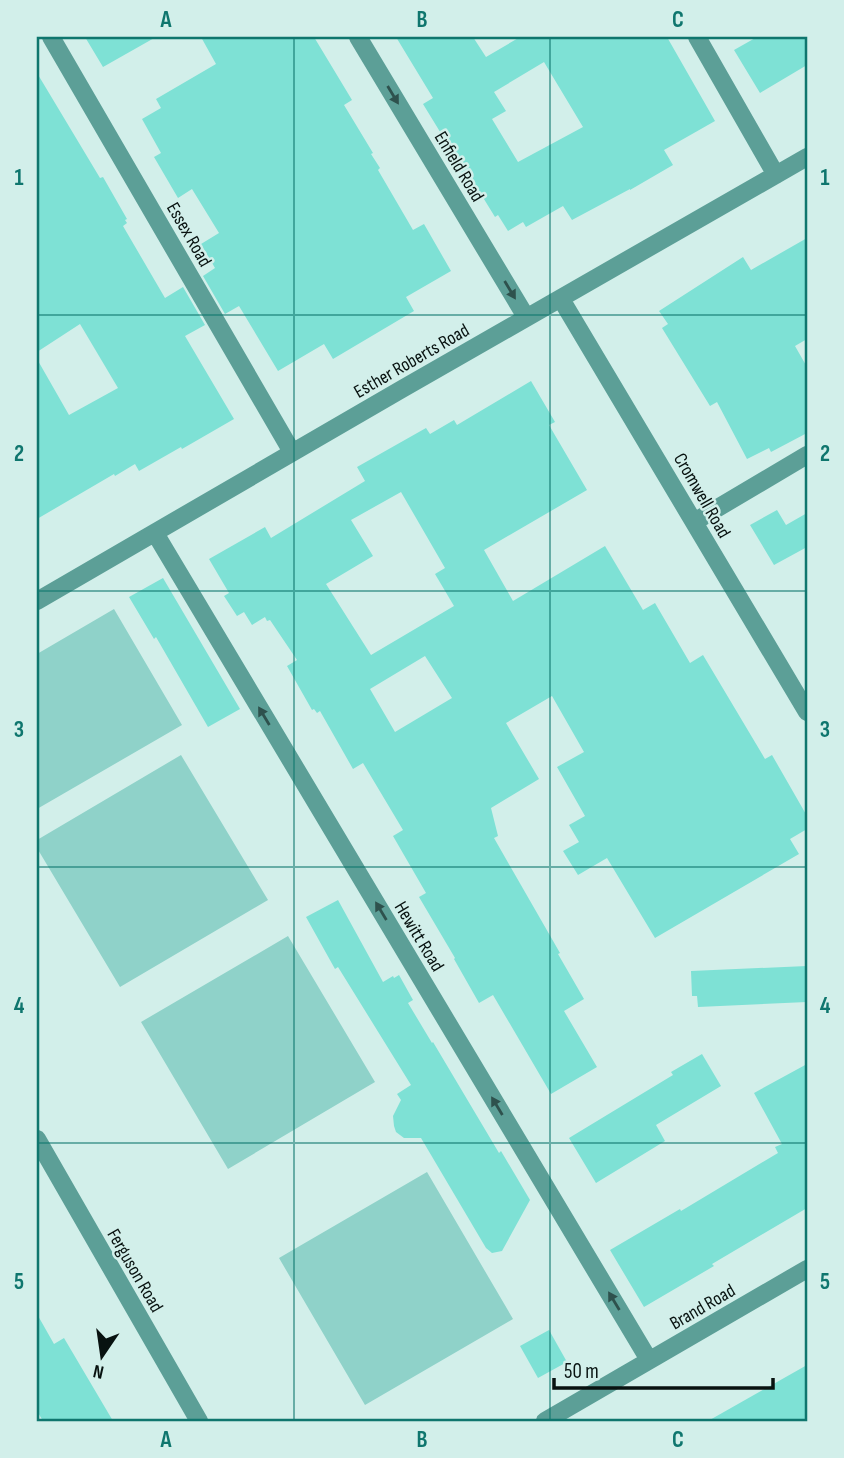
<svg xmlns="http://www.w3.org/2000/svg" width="844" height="1458" font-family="'Sofia Sans Condensed',sans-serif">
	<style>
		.green { fill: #8fd2c9 }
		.building { fill: #7ee1d5; fill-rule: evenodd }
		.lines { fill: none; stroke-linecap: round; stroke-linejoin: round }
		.minor { stroke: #5c9f97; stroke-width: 18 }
		.oneway { fill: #2e514d }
		.grid { fill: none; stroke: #0f766e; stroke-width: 2; stroke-opacity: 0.55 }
		.labels { text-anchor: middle; stroke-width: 5; stroke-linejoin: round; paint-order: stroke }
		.street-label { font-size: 19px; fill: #081210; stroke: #d2efea }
		.neatline { fill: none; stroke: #0f766e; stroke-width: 2.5 }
		.grid-label { font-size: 23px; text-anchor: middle; font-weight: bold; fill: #0f766e }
	</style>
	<rect width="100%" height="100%" fill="#d2efea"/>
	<!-- green -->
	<path class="green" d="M114,609L182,725L37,809V654Z
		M181,755L268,900L120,987L37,848V840Z
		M288,936L375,1082L228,1169L141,1022Z
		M427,1172L513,1319L365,1405L279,1258Z"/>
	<!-- building -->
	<path class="building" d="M85,37H156L103,67Z
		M201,37H314L352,100L344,105L373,153L371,154L380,168L378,170L413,230L424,224L451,271L406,297L414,311L333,359L324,344L278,371L239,306L225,314L203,276L215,268L201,244L219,233L192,189L178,198L154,157L161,153L142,119L161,108L156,99L216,64Z
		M396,37H473L486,57L520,37H667L715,121L664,150L673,165L630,190V189L572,220L563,206L526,227L523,222L508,231L498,215L495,217L471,178L466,181L450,155L453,153L423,104L433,98ZM544,62L583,127L518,162L492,119L506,111L494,92Z
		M757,37H807V65L760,93L734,50Z
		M37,73L100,178L103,177L127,219L125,220L127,223L123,226L165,298L183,287L205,325L185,336L234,419L182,449L181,447L139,471L135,464L115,476L114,474L37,519V359L69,415L118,388L80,324L37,352Z
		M807,238V339L795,346L807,367V433L771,452L769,448L747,459L717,402L710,406L662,328L668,324L659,311L743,257L751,270Z
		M531,381L555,422L549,425L587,490L484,550L513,601L605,546L643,610L655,603L690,663L703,655L765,759L772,755L807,816V829L790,839L799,854L655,938L607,858L578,875L563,851L579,842L569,825L585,816L557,767L584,752L552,696L506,723L539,779L491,808L498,836L494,838L560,953L558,954L584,999L564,1011L597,1067L551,1094L493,995L479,1003L454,959L455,958L419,897L426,893L393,836L403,830L363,763L353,769L320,711L317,713L314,709L312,710L287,666L297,660L270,620L267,621L265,617L252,625L244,612L237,616L224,596L229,593L209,559L265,527L271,538L365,481L357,467L426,428L430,434L454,420L457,425ZM401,492L445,568L435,574L454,606L371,655L326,584L373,556L351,520ZM425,656L452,698L395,732L370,689Z
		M777,510L786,525L807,513V547L774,565L750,525Z
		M163,578L240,709L208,727L156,637L154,639L129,597Z
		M338,900L383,982L393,976L394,978L399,975L413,1000L408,1003L432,1043L433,1042L499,1153L501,1151L530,1200L502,1251L492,1253L486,1248L421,1138H404L396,1132L394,1126L393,1116L401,1100L397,1094L411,1085L338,967L335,969L306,917Z
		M807,966V1002L698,1007L697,996H692L691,971Z
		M702,1054L721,1086L656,1125L665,1141L596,1183L569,1138L673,1075L671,1072Z
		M807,1064V1208L712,1264L714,1266L644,1307L610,1250L680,1209L681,1211L778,1153L775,1147L782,1144L754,1093Z
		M37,1314L54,1344L64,1338L113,1421H43L37,1411Z
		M549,1330L567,1362L538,1378L520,1346Z
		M807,1365V1421H708Z"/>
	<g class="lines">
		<!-- minor -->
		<path class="minor" d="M51,37L292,452
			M358,37L526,317
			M697,37L776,175
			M561,299L807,712
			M694,522L807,455
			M155,533L649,1360
			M37,601L402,389L807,157
			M37,1139L199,1421
			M545,1421L807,1269"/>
	</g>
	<!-- one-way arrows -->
	<defs><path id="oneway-solid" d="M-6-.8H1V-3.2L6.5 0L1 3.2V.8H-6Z" transform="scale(1.75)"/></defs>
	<g class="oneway">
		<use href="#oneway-solid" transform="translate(393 95) rotate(59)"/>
		<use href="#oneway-solid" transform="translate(510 290) rotate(59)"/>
		<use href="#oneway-solid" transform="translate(264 716) rotate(-121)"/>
		<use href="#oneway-solid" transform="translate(381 911) rotate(-121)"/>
		<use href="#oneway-solid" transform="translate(497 1106) rotate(-121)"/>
		<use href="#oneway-solid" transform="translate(614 1301) rotate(-121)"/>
	</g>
	<!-- grid -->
	<path class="grid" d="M294,37V1421M550,37V1421M37,315H807M37,591H807M37,867H807M37,1143H807"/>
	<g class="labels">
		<!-- street labels -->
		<g class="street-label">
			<text transform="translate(460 166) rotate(59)" y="7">Enfield Road</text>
			<text transform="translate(190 234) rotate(60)" y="7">Essex Road</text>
			<text transform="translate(411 360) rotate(-30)" y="7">Esther Roberts Road</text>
			<text transform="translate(703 495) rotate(60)" y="7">Cromwell Road</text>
			<text transform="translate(420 936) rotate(59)" y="7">Hewitt Road</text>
			<text transform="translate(136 1270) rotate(60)" y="7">Ferguson Road</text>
			<text transform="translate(702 1306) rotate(-30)" y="7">Brand Road</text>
		</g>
	</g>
	<!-- border -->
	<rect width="844" height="1458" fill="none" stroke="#d2efea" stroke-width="77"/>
	<!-- north arrow -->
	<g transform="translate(102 1356) rotate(193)" stroke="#d2efea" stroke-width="5" paint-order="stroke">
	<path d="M0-5L12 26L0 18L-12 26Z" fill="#081210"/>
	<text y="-10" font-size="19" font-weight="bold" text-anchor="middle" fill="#081210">N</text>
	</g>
	<!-- scale -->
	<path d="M554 1378v10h219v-10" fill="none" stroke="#081210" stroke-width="3.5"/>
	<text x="564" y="1378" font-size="21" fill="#081210" stroke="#d2efea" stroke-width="5" paint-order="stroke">50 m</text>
	<rect x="38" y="38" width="768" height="1382" class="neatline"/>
	<g class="grid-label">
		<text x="166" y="27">A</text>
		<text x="422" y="27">B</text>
		<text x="678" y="27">C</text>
		<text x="19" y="185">1</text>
		<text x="825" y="185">1</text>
		<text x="19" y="461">2</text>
		<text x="825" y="461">2</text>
		<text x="19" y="737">3</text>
		<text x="825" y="737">3</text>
		<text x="19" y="1013">4</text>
		<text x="825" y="1013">4</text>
		<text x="19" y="1289">5</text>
		<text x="825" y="1289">5</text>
		<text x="166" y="1447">A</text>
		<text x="422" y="1447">B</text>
		<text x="678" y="1447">C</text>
	</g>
</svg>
